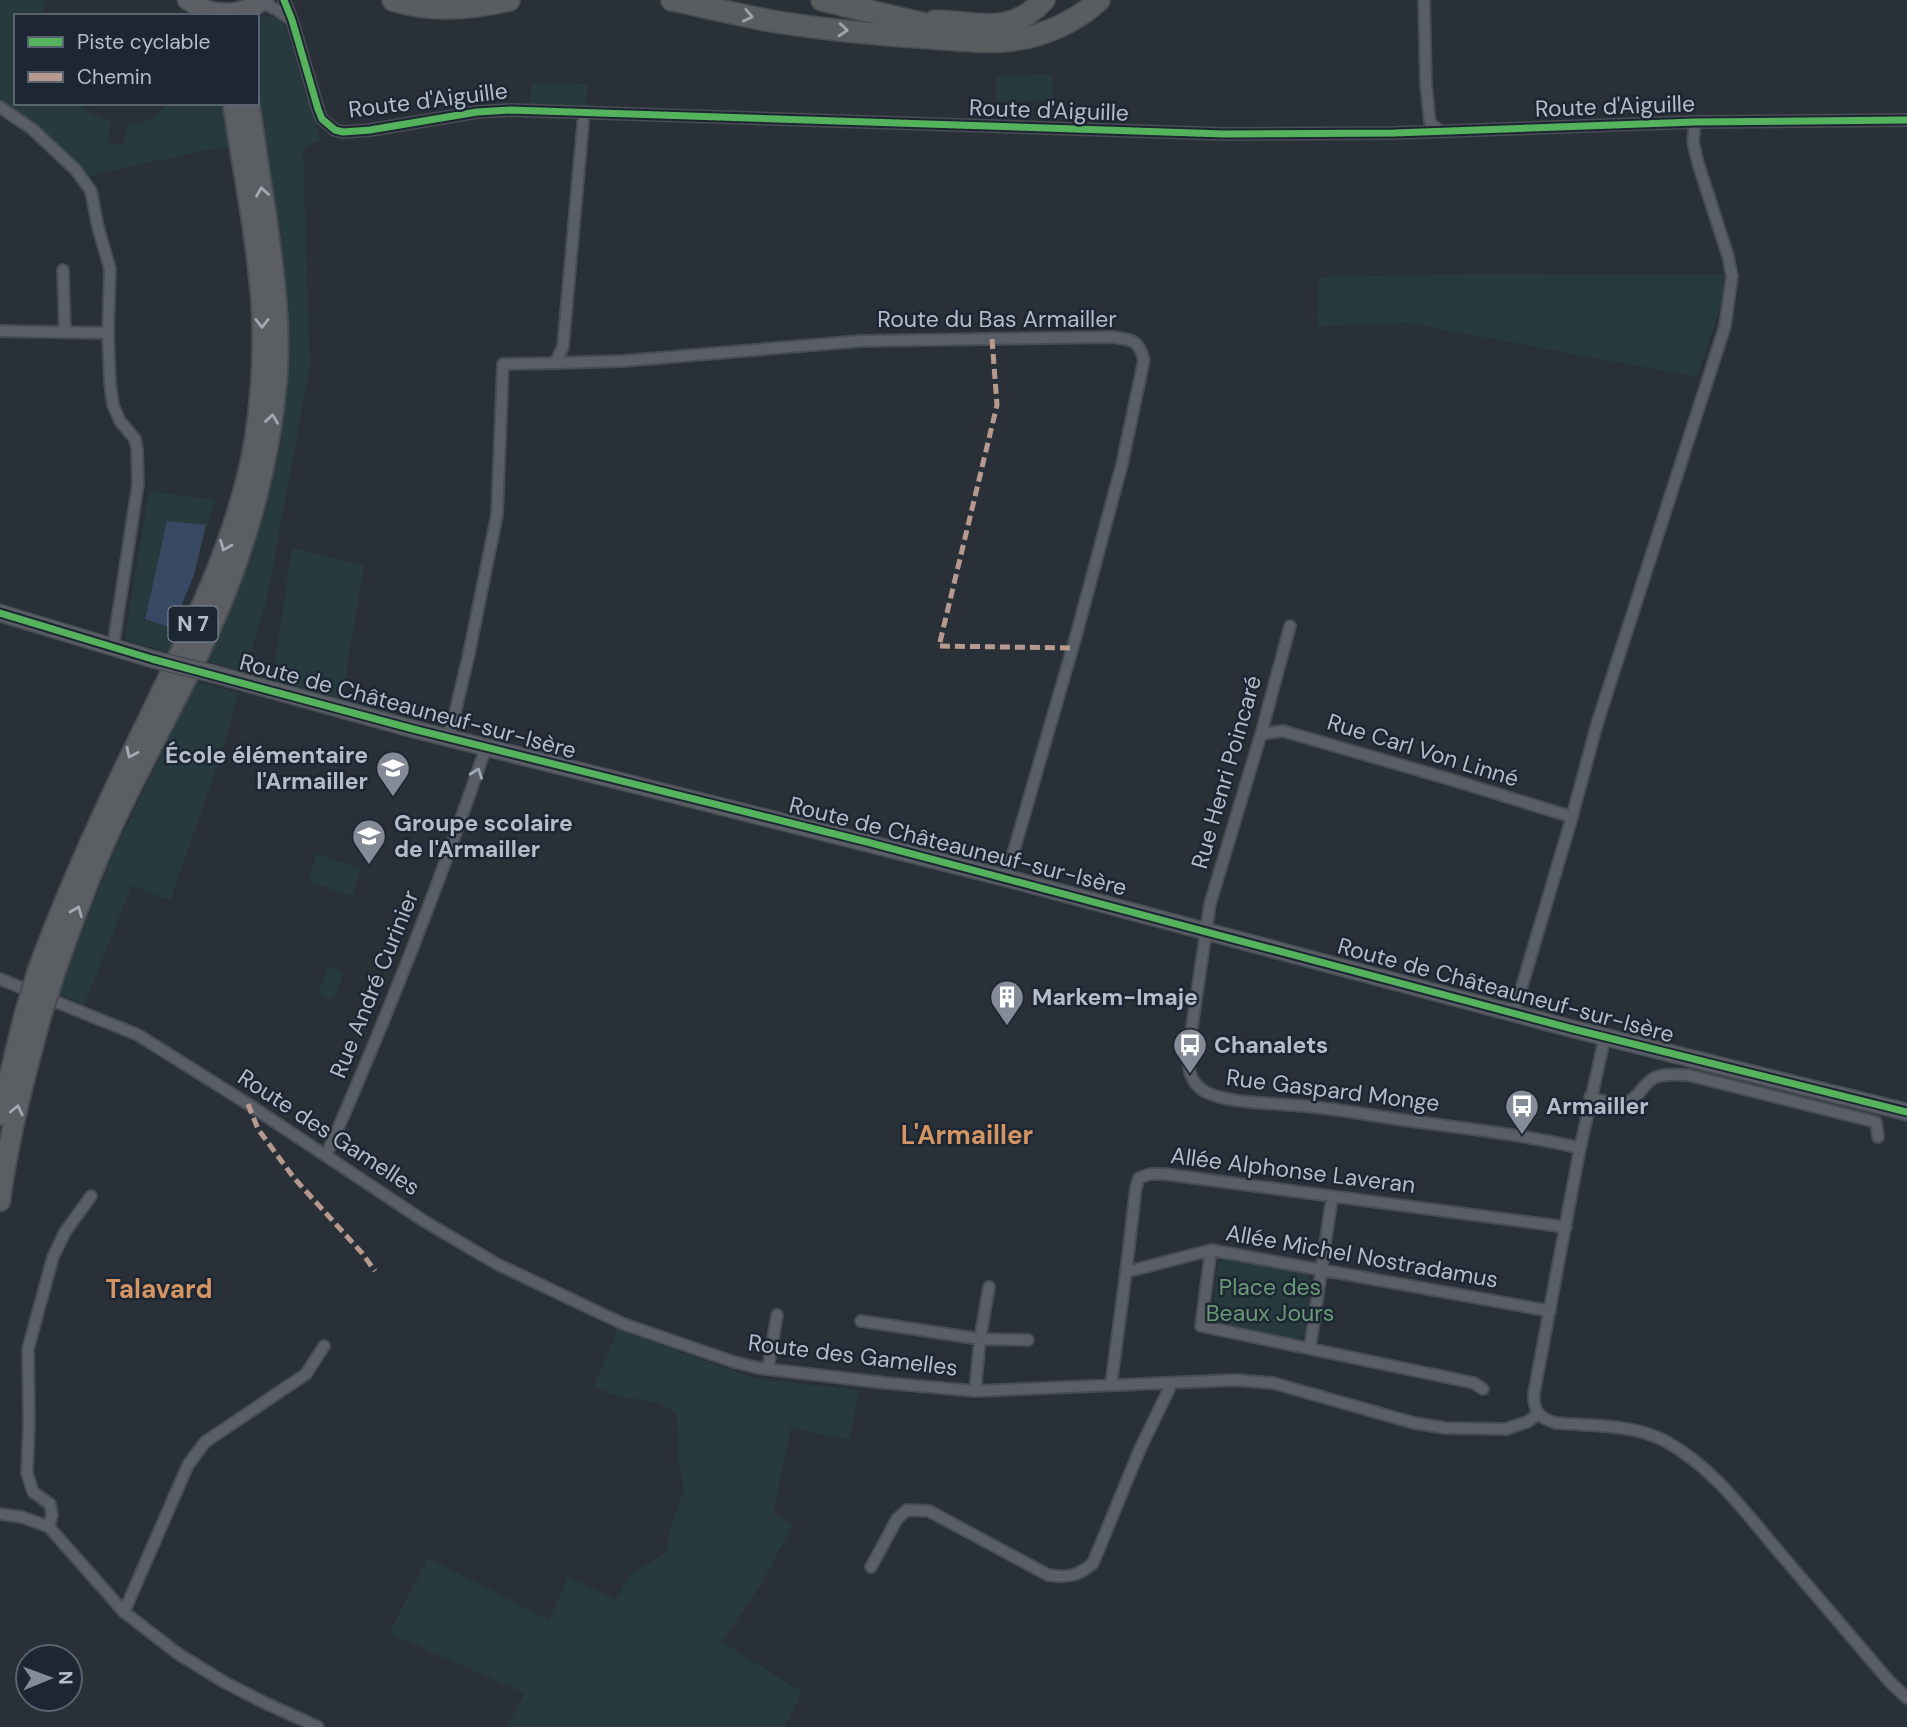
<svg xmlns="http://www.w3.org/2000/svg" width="1907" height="1727" font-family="'DM Sans',sans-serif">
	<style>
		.green { fill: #273a3e }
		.water { fill: #384963 }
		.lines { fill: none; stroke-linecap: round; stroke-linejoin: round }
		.minor-casing { stroke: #484c53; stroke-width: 14 }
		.secondary-casing { stroke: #484c53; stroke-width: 19 }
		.primary-casing { stroke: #484c55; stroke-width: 21 }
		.trunk-casing { stroke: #474c53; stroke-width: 23 }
		.motorway-casing { stroke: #474c53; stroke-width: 24 }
		.minor { stroke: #5a5e66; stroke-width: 10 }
		.secondary { stroke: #595d64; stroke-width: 16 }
		.primary { stroke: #5c6168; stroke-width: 18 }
		.trunk { stroke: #5b5f64; stroke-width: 19 }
		.motorway { stroke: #5a5d60; stroke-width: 21 }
		.secondary-bridge-casing { stroke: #484c53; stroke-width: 19; stroke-linecap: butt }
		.trunk-bridge-casing { stroke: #474c53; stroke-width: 23; stroke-linecap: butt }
		.secondary-bridge { stroke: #595d64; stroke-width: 16 }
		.trunk-bridge { stroke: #5b5f64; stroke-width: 19 }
		.quiet { stroke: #b69a8f; stroke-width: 5; stroke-dasharray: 10 5; stroke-linecap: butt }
		.cycleway-casing { stroke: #1d2633; stroke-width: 11 }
		.cycleway { stroke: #56b35d; stroke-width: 7 }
		.oneway { stroke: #9ea4af }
		.oneway2 { stroke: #a2a9b5 }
		.labels { text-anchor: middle; stroke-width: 5; stroke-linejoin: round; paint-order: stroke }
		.shield { fill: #1d2633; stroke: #878f9c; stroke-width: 2 }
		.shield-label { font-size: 21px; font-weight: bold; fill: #b4bcc9 }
		.street-label { font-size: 23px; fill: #b4bcc9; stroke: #1d2633 }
		.poi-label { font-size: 23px; font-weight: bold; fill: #b4bcc9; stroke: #1d2633; text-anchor: start }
		.park-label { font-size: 23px; fill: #6b9a76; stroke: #1d2633 }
		.quarter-label { font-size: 26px; font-weight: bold; fill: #d59563; stroke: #1d2633 }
	</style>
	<rect width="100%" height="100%" fill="#2a3038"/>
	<!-- green -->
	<path class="green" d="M0,0H49L46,2L41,16H16V103H77L85,110L111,122L108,143L123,145L127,124C144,126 157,118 166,103H223L228,146L99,173L88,178C66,146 31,123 0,101Z
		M269,16L279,19L285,27L321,140L303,148L310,366L266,603L245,672L206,661L261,525L281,443L288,364V315L283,268L257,102V18Z
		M1052,74L1053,100L996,103V77Z
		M531,83L587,84L586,108L530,107Z
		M1481,274L1724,275L1722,302L1697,377L1408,323L1318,326L1319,277Z
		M149,491L215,500L208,526L167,522L144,620L172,628L178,633L170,652L131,642L126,639L125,636Z
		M292,547L364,566L341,703L272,682Z
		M196,682L239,693L218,764L170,901L132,885L84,1005L59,993L111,858Z
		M317,853L361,869L352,896L308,881Z
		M328,967L337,968L344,973L334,999H325L318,992Z
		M1226,1258L1307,1273L1311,1283L1305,1333L1295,1339L1221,1324L1212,1315L1218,1263Z
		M619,1327L661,1345L757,1379L859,1390L850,1440L791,1428L773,1513L793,1525L759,1587L722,1642L802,1692L785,1727H507L525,1693L389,1633L428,1558L549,1620L568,1577L616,1600L630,1574L667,1552L670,1528L684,1490L678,1458L677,1414L658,1402L619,1397L594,1387Z"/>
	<!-- water -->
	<path class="water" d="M167,521L206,525L194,575L172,628L145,619Z"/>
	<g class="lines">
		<!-- minor casing -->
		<g class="minor-casing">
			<path id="minor" d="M284,0L292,20L318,109L322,119L335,130L343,132L370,130L477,112L511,110L1224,134L1394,133L1695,122L1907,120
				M1424,0L1426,84L1430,123L1440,131
				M262,2L277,10L292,20
				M0,107L32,129L75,169L91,191L98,227L110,269L108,333L110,383L113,405L120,421L135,439L137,449L138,484L113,647
				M63,270L65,332
				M0,331L108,333
				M555,363L623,361L861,341L1113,337C1132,340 1138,339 1144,360L1122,464L1076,636L1006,878
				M1290,626L1261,734L1210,904L1188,1054C1188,1069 1190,1082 1204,1091C1226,1104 1277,1103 1304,1106C1345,1110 1386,1118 1426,1123C1478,1130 1530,1136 1580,1148
				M1261,734L1283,731L1449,779L1572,817
				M449,738L468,658L497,515L503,364L555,363L563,347L584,112
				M0,979L138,1035L248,1104L424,1221L497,1264L621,1323L734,1362L759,1368L886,1383L975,1391L1236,1380L1273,1383L1414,1423L1445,1428L1506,1429L1527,1422L1538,1414
				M1514,1013L1572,817L1597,724L1725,326L1732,276L1728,256L1698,163L1693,142L1695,122
				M1605,1037L1580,1148L1534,1393C1533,1411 1539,1418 1556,1423C1592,1426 1633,1424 1665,1441C1713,1467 1745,1512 1779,1552C1816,1595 1853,1639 1890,1682L1907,1698
				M1590,1097C1607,1103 1624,1110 1638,1094C1643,1088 1647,1082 1654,1078C1664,1073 1677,1075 1688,1075L1876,1122L1878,1137
				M326,1156C385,1022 439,886 486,747
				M1211,1250L1201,1326L1474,1383L1483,1389
				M1126,1272L1211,1250L1550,1311
				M861,1321L980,1339L1028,1340
				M1310,1348L1332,1197
				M768,1369L777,1315
				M1111,1385L1126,1272L1136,1187L1139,1178L1150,1174H1164L1566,1227
				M975,1391L980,1339L989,1287
				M0,1514L22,1517L49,1527L124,1612L177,1653L224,1682L265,1703L318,1727
				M49,1527L52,1515L50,1504L33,1492L27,1473L29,1425L28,1349L53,1257L65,1232L91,1196
				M871,1567L897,1519L907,1510L929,1511L1048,1575C1067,1578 1079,1576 1093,1563L1140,1449L1172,1383
				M124,1612L188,1465L205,1442L306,1374L324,1346"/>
		</g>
		<!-- secondary casing -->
		<g class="secondary-casing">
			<path id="secondary" d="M0,613L152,659
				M214,674L413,729L1006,878L1573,1029L1907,1112"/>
		</g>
		<!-- primary casing -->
		<g class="primary-casing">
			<path id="primary" d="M187,0C211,17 240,17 264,0"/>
		</g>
		<!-- trunk casing -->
		<g class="trunk-casing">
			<path id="trunk" d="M203,9L208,16
				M243,16L246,10
				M38,970C69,886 106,805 146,724C190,633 238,540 255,439C261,398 264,354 262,312C258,243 243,172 233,103
				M54,975C72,923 91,871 114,822C144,758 179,696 209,632C245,551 270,465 277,377C281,320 273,264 265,208C259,173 255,138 249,103
				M0,1115L25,1013
				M0,1201C8,1138 25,1076 41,1016"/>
		</g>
		<!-- motorway casing -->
		<g class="motorway-casing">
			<path id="motorway" d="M393,0C431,12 472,9 509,0
				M672,0C707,7 742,16 777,22C828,30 880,35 932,38C960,40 990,44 1018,39C1047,35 1078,20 1099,0
				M822,0L950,30
				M935,21C978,22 1010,37 1044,0"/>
		</g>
		<!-- minor -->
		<use href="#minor" class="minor"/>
		<!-- secondary -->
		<use href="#secondary" class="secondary"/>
		<!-- primary -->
		<use href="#primary" class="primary"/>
		<!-- trunk -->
		<use href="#trunk" class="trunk"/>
		<!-- motorway -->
		<use href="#motorway" class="motorway"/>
		<!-- secondary-bridge casing -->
		<g class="secondary-bridge-casing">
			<path id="secondary-bridge" d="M152,659L214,674"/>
		</g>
		<!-- trunk-bridge casing -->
		<g class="trunk-bridge-casing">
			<path id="trunk-bridge" d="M25,1013L38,970
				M41,1016L54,975"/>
		</g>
		<!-- secondary-bridge -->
		<use href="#secondary-bridge" class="secondary-bridge"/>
		<!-- trunk-bridge -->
		<use href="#trunk-bridge" class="trunk-bridge"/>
		<!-- quiet -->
		<path class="quiet" d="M992,339L997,405L939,646L1072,648
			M248,1104L258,1129L294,1178L362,1253L375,1271"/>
		<!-- cycleway casing -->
		<g class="cycleway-casing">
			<path id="cycleway" d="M284,0L292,20L318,109L322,119L335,130L343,132L370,130L477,112L511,110L1224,134L1394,133L1695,122L1907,120
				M0,613L152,659L413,729L867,842L1573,1029L1907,1112"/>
		</g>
		<!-- cycleway -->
		<use href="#cycleway" class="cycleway"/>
	</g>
	<!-- one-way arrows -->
	<defs><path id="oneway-chevron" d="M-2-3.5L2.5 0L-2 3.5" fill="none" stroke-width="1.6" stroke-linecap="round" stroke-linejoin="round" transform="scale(1.75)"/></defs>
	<g class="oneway">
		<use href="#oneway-chevron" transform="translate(748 16) rotate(12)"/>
		<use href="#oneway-chevron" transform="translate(843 30) rotate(5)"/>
	</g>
	<g class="oneway2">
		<use href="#oneway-chevron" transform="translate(262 192) rotate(-99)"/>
		<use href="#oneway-chevron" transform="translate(262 323) rotate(90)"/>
		<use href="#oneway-chevron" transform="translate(272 419) rotate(-82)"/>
		<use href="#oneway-chevron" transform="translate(225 546) rotate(112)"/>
		<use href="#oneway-chevron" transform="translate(131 753) rotate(116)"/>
		<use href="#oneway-chevron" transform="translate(477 773) rotate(-70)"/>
		<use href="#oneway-chevron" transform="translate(77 911) rotate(-68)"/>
		<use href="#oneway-chevron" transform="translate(17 1110) rotate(-77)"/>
	</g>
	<!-- icons -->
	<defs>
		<g id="school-pin" transform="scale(1.75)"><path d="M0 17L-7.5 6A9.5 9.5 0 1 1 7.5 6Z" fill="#848b96" stroke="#1d2633"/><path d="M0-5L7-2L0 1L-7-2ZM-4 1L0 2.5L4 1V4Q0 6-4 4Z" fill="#fff"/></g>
		<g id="building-pin" transform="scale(1.75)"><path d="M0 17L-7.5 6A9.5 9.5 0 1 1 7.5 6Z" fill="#848b96" stroke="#1d2633"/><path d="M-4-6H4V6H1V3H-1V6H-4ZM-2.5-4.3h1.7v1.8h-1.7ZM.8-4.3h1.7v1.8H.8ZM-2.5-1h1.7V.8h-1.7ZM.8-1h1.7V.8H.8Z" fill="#fff"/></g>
		<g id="bus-pin" transform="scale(1.75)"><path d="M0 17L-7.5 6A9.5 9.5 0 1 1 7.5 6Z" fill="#848b96" stroke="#1d2633"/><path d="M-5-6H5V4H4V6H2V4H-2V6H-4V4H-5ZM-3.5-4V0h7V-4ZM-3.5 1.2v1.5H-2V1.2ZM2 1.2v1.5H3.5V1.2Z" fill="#fff"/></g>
	</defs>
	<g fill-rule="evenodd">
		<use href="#school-pin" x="393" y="768"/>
		<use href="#school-pin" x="369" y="836"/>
		<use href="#building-pin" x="1007" y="997"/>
		<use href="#bus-pin" x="1190" y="1045"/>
		<use href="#bus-pin" x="1522" y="1106"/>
	</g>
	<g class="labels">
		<!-- shield labels -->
		<rect class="shield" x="168.5" y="606.5" width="49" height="35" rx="5"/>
		<g class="shield-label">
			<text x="193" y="631">N 7</text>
		</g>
		<!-- street labels -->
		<g class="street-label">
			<text transform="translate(428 100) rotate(-7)" y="8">Route d'Aiguille</text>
			<text transform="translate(1615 106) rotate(-2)" y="8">Route d'Aiguille</text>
			<text transform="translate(1049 110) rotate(2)" y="8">Route d'Aiguille</text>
			<text x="997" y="327">Route du Bas Armailler</text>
			<text transform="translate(408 706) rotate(15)" y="8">Route de Châteauneuf-sur-Isère</text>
			<text transform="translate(1423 750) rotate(17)" y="8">Rue Carl Von Linné</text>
			<text transform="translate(1226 772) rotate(-74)" y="8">Rue Henri Poincaré</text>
			<text transform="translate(958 846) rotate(14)" y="8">Route de Châteauneuf-sur-Isère</text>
			<text transform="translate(374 984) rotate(-68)" y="8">Rue André Curinier</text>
			<text transform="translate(1506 990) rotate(15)" y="8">Route de Châteauneuf-sur-Isère</text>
			<text transform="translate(1333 1090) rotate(7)" y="8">Rue Gaspard Monge</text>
			<text transform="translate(329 1132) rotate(33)" y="8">Route des Gamelles</text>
			<text transform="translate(1293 1170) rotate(7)" y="8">Allée Alphonse Laveran</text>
			<text transform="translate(1362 1256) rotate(10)" y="8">Allée Michel Nostradamus</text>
			<text transform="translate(853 1355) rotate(7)" y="8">Route des Gamelles</text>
		</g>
		<!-- poi labels -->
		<g class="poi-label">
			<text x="368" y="763" text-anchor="end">École élémentaire<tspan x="368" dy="26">l'Armailler</tspan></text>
			<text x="394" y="831">Groupe scolaire<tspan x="394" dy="26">de l'Armailler</tspan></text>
			<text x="1032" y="1005">Markem-Imaje</text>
			<text x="1214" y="1053">Chanalets</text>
			<text x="1546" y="1114">Armailler</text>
		</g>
		<!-- park labels -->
		<g class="park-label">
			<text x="1270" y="1295">Place des<tspan x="1270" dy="26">Beaux Jours</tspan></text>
		</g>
		<!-- quarter labels -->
		<g class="quarter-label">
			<text x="967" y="1144">L'Armailler</text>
			<text x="159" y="1298">Talavard</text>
		</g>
	</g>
	<!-- legend -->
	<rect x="14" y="14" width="245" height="91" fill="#1d2633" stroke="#59626f" stroke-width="2"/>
	<rect x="28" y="37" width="35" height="10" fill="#56b35d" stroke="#59626f" stroke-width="2"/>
	<text x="77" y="49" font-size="21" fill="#b4bcc9">Piste cyclable</text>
	<rect x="28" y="72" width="35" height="10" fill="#b69a8f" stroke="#59626f" stroke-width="2"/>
	<text x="77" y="84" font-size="21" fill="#b4bcc9">Chemin</text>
	<!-- north arrow -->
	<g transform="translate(49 1678) rotate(89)"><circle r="33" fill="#1d2633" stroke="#59626f" stroke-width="2"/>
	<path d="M0-5L12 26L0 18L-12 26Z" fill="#848b96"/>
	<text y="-10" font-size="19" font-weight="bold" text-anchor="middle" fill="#b4bcc9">N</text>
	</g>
</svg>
